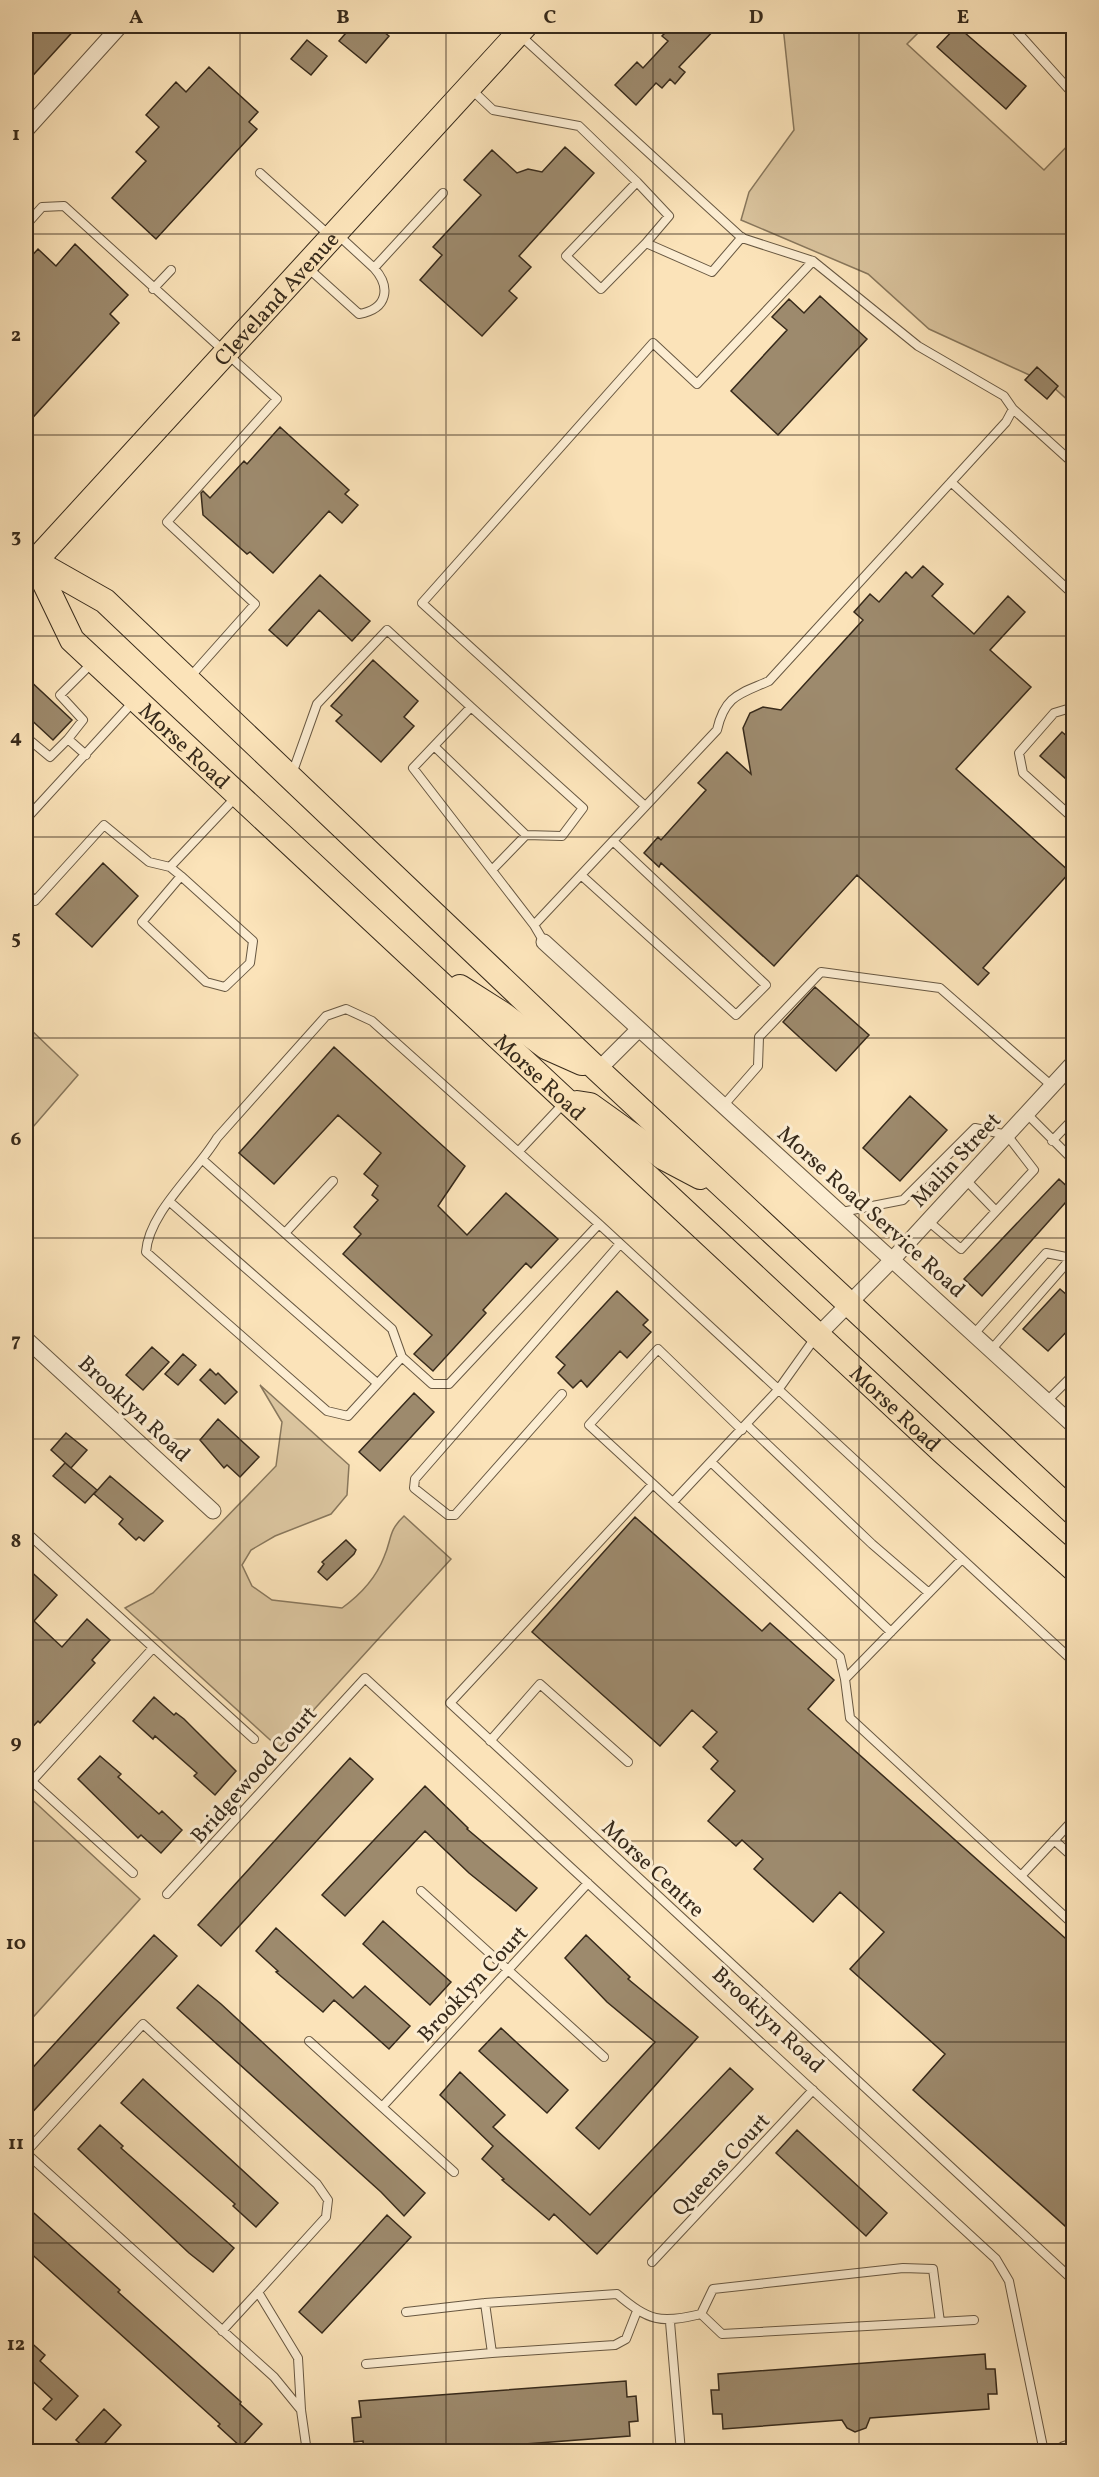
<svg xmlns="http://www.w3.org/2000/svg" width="1099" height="2477" font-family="Vollkorn,serif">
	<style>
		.green { fill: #dac49e; stroke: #88775c; stroke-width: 1.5 }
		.building { fill: #9d8a6d; stroke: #372a1b; stroke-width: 1.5 }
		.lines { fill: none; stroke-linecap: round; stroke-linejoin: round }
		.service-casing { stroke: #685842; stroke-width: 10 }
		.minor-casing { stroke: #685842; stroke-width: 17 }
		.tertiary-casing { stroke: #685842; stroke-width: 22 }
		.primary-casing { stroke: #372a1b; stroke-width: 26 }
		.service { stroke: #fcedd2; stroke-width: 8 }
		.minor { stroke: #fcedd2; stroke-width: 15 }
		.tertiary { stroke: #fcedd2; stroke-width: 20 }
		.primary { stroke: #fbe3b9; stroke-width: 24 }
		.grid { fill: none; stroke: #372a1b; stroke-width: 1.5; stroke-opacity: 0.55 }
		.labels { text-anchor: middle; stroke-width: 6; stroke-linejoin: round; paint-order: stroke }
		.street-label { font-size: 22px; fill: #372a1b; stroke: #fcedd2 }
		.neatline { fill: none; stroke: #372a1b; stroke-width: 2 }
		.grid-label { font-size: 20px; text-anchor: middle; font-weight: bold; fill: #372a1b }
	</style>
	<rect width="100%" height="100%" fill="#fbe3b9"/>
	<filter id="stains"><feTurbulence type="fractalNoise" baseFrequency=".00333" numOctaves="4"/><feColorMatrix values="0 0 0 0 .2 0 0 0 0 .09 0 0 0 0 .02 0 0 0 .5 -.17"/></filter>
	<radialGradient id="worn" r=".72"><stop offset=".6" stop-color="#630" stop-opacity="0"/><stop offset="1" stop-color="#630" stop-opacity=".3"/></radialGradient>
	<!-- green -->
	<path class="green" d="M783,26H925L907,44L1044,170L1073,140V405L1051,385L929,329L868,274L741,220L749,192L794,130Z
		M26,1025L78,1075L26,1135Z
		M260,1385L349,1465L347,1495L331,1514L275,1536L251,1550L242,1565L252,1586L272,1600L342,1608C360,1595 376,1578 384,1557C392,1539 388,1531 404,1516L451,1559L279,1748L125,1608L153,1593L276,1466L282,1422Z
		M26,1794L140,1899L26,2025Z"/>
	<!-- building -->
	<path class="building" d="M32,26H78L26,83V33Z
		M352,26H376L389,36L366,63L339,41Z
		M672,26H718L679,67L685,72L675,84L670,79L662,88L656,83L636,105L615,85L637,62L643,68L668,41L662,36Z
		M957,26L1026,86L1006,109L937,47Z
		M307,40L327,56L311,75L291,59Z
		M209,67L258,112L249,122L257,129L156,239L112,198L146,161L136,152L159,127L146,115L176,82L186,92Z
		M565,147L594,173L519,256L531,267L509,291L517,298L482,336L420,280L442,255L433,247L481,195L464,180L492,150L517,173L528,169L542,172Z
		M75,244L128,295L110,314L119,323L26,425V262L38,249L56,266Z
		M820,296L867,339L778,435L731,391L787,330L772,317L789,299L804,313Z
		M1037,367L1058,386L1047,399L1025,380Z
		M280,427L349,490L345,494L358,505L342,523L329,511L273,573L250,552L247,554L203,515L201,493L203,491L210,498L244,461L247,464Z
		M923,566L943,584L932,596L974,634L1008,596L1025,612L990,650L1031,687L956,769L1070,872L983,968L989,973L978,985L857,875L774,966L661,863L659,867L644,853L658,837L661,840L706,790L698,783L727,752L751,774L743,728L750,713L763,707L781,710L863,620L854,612L870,594L879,602L906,572L912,578Z
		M320,575L370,621L352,641L319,610L287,646L269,630Z
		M373,660L418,701L404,717L414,726L381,762L336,721L342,715L331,706Z
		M26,677L72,720L53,740L26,715Z
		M1062,732L1074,742V786L1040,756Z
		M103,863L138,896L92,947L56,914Z
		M815,987L869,1035L836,1071L783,1022Z
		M334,1047L465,1166L438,1206L467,1235L506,1193L558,1239L531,1268L526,1263L483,1310L486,1313L433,1371L414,1354L432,1335L343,1254L361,1234L354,1227L378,1200L372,1195L378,1186L364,1174L381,1153L338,1115L274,1184L239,1153Z
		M910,1096L947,1130L900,1181L863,1148Z
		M1059,1179L1074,1193L982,1296L964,1279Z
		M1060,1289L1074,1301V1324L1048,1351L1023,1329Z
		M617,1291L648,1320L643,1325L651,1332L627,1358L620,1351L587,1387L581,1380L573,1388L558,1373L565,1365L556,1357Z
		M152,1347L169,1362L143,1390L126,1375Z
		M183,1354L196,1365L178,1385L165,1374Z
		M210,1369L216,1375L218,1373L237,1392L225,1404L200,1380Z
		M414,1393L434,1412L380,1471L359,1452Z
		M218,1419L259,1457L240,1477L227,1465L224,1468L200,1440Z
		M66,1433L87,1450L71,1468L51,1450Z
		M65,1463L97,1490L85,1503L53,1476Z
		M110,1476L163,1521L144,1541L139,1537L136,1540L119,1524L123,1519L94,1494Z
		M635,1517L762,1631L770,1623L834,1680L808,1709L1074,1946V2234L913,2090L945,2054L850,1969L884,1932L840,1892L813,1922L754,1869L763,1859L742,1840L736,1846L708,1821L735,1791L711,1769L718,1761L703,1747L717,1732L692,1710L660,1746L532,1632Z
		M346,1540L356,1550L354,1554L327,1580L318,1572L324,1564L322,1562Z
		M26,1567L57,1595L34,1621L62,1647L87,1619L110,1640L92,1660L95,1663L40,1723L38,1721L26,1734Z
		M154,1697L174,1715L176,1713L184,1719L236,1771L215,1795L194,1776L197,1773L155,1736L153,1739L133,1721Z
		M100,1756L121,1774L118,1777L159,1814L162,1811L182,1830L161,1853L141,1835L138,1838L78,1779Z
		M350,1758L373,1779L221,1946L198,1925Z
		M425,1786L468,1828L467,1829L537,1888L516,1911L469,1873L425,1831L345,1916L322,1895Z
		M383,1921L451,1982L430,2005L363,1944Z
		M276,1928L353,1998L365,1986L410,2026L389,2049L334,2000L323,2012L276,1972L278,1971L256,1951Z
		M154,1935L177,1956L26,2119V2075Z
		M586,1935L630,1977L628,1979L698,2037L599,2149L576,2128L655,2042L607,2002L565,1958Z
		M198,1985L221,2004L425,2193L404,2216L381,2192L177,2008Z
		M501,2028L568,2090L547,2113L479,2051Z
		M730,2068L753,2089L597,2254L554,2214L549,2220L502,2180L504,2179L482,2159L493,2146L440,2095L460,2072L505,2115L493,2127L590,2215Z
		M143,2079L278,2203L256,2227L233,2206L235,2204L121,2103Z
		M100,2125L123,2146L121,2148L234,2248L213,2272L189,2253L78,2149Z
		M797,2130L887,2213L866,2236L776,2153Z
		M26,2206L120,2290L118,2292L241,2402L240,2404L262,2424L241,2447L218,2426L220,2424L26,2249Z
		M387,2215L411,2237L322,2333L299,2312Z
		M26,2338L45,2355L40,2361L78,2396L56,2420L43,2409L52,2399L27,2376L26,2378Z
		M985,2354L986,2369H995L997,2394H988L989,2409L870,2418L866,2428L855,2432L847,2428L842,2420L723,2429L722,2414H713L711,2390H719L718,2374Z
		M626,2381L627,2397L636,2396L638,2421L629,2422L630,2436L512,2445L509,2451H485V2447L428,2451H364L363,2441L354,2442L352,2418L361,2417L359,2401Z
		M104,2409L121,2425L98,2451H88L76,2440Z"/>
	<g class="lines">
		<!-- service casing -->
		<g class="service-casing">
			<path id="service" d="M1012,26L1074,95
				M521,36L742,238L813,261L918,346L1004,396L1013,409L1006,422L769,681C740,694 725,695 717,730L534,925L544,942
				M472,90L493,110L579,126L637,182L566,256L601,289L646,243L712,272L742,237
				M260,173L329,235
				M637,182L669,216L646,243
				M26,225L42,207L64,206L277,399L167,522L255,604L191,676
				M337,234L374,268L443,193
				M308,268L359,314C388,309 391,287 374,268
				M153,289L171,270
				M1013,409L1074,464
				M951,482L1074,595
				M471,707L583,808L562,836L526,835L492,870
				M1074,707L1054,713L1019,753L1023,773L1074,819
				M26,737L50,757L68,739L86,755
				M68,739L83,720L60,695L93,662
				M434,746L526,835
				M292,774L317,704L387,630L471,707L413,768L534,925
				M645,806L422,603L653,343L697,384L813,261
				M26,819L134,701
				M170,867L181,876L253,941L250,963L225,987L206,982L142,922L181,876
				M581,875L736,1015L766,985L613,841
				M26,892L35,901L104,825L149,862L170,867L236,797
				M723,1106L758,1066L759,1037L821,972L940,988L1052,1086
				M1027,1114L1074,1161
				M1052,1141L1074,1118
				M519,1151L565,1102
				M204,1161L392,1329L402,1357L432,1384H449L599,1224
				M966,1180L996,1211
				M170,1202L377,1383
				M842,1212L903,1200L975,1128L1007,1135L1034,1170L961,1249L928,1221
				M285,1233L333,1181
				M973,1335L1046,1253L1071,1258
				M991,1350L1073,1256
				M402,1357L348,1416L327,1411L146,1252C149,1212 196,1173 217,1138L326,1016L346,1009L372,1021L599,1224L1074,1662
				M562,1394L455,1515H448L414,1488L415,1479L620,1244
				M1047,1401L1074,1374
				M747,1425L872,1544L929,1593
				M711,1462L891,1632
				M653,1484L589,1425L658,1349L742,1430
				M673,1502L778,1390L815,1338
				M26,1532L254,1739
				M962,1559L845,1679L850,1718L1074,1925
				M845,1679L840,1657L653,1484L450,1703L1074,2281
				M490,1741L540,1684L628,1762
				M26,1776L133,1873
				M32,1781L153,1648
				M1054,1840L1074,1858
				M1021,1876L1074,1819
				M421,1891L604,2057
				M167,1894L365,1678L996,2259L1009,2281L1044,2452
				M309,2041L454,2172
				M382,2107L588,1883
				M26,2152L143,2024L317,2184L328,2200L326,2217L258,2292
				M26,2153L274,2377L301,2410
				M652,2262L813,2090
				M637,2311L626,2339L615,2345L492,2353L485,2303L617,2294C649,2321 660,2324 701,2314L722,2334L940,2322L933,2269L903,2268L713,2289L701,2314
				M406,2312L485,2303
				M670,2322L681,2452
				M940,2322L974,2320
				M222,2331L258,2292L298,2358L301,2410L307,2452
				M366,2364L492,2353"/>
		</g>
		<!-- minor casing -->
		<g class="minor-casing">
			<path id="minor" d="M26,130L120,26
				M544,942L1074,1426
				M598,1070L639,1029
				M818,1335L892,1260L1074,1062
				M26,1339L213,1511
				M26,2449L28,2452"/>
		</g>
		<!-- tertiary casing -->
		<g class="tertiary-casing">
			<path id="tertiary" d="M1065,2452L1074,2449"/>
		</g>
		<!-- primary casing -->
		<g class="primary-casing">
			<g id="primary">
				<path d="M31,559L105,601L598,1070L1074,1513"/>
				<path id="s1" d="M34,561L72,640L943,1452L1074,1569"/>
				<path id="s2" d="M26,571L525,26"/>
				<path d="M460,987L504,1015L546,1047L582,1063"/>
				<path d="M577,1103L590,1105L664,1158L700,1177"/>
			</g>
		</g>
		<!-- service -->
		<use href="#service" class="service"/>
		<!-- minor -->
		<use href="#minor" class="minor"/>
		<!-- tertiary -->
		<use href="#tertiary" class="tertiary"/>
		<!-- primary -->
		<use href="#primary" class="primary"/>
	</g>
	<!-- grid -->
	<path class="grid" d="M240,26V2452M446,26V2452M653,26V2452M859,26V2452M26,234H1074M26,435H1074M26,636H1074M26,837H1074M26,1038H1074M26,1238H1074M26,1439H1074M26,1640H1074M26,1841H1074M26,2042H1074M26,2243H1074"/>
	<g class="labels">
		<!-- street labels -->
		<g class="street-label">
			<text dy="8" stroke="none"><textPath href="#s2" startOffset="370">Cleveland Avenue</textPath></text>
			<text dy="8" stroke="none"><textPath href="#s1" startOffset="242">Morse Road</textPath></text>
			<text dy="8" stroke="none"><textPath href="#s1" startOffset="728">Morse Road</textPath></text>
			<text transform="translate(955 1159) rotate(-47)" y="8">Malin Street</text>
			<text transform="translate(872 1211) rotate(42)" y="8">Morse Road Service Road</text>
			<text dy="8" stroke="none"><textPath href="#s1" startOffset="1214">Morse Road</textPath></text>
			<text transform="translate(135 1408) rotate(43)" y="8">Brooklyn Road</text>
			<text transform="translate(253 1774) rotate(-48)" y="8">Bridgewood Court</text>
			<text transform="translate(654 1868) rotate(43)" y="8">Morse Centre</text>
			<text transform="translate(472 1983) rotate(-47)" y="8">Brooklyn Court</text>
			<text transform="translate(769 2019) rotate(43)" y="8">Brooklyn Road</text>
			<text transform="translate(720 2164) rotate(-47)" y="8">Queens Court</text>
		</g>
	</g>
	<!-- margin -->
	<rect width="1099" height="2477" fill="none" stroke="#fbe3b9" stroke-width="66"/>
	<rect x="33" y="33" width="1033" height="2411" class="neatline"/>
	<g class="grid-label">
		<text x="136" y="23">A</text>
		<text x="343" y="23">B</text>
		<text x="550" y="23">C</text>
		<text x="756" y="23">D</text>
		<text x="963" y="23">E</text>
		<text x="16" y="140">1</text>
		<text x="16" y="341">2</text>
		<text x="16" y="542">3</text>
		<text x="16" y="743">4</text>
		<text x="16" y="944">5</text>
		<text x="16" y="1145">6</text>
		<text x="16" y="1346">7</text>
		<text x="16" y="1547">8</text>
		<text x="16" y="1748">9</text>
		<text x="16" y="1949">10</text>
		<text x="16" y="2149">11</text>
		<text x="16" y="2350">12</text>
	</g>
	<rect width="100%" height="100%" filter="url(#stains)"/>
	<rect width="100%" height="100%" fill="url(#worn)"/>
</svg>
